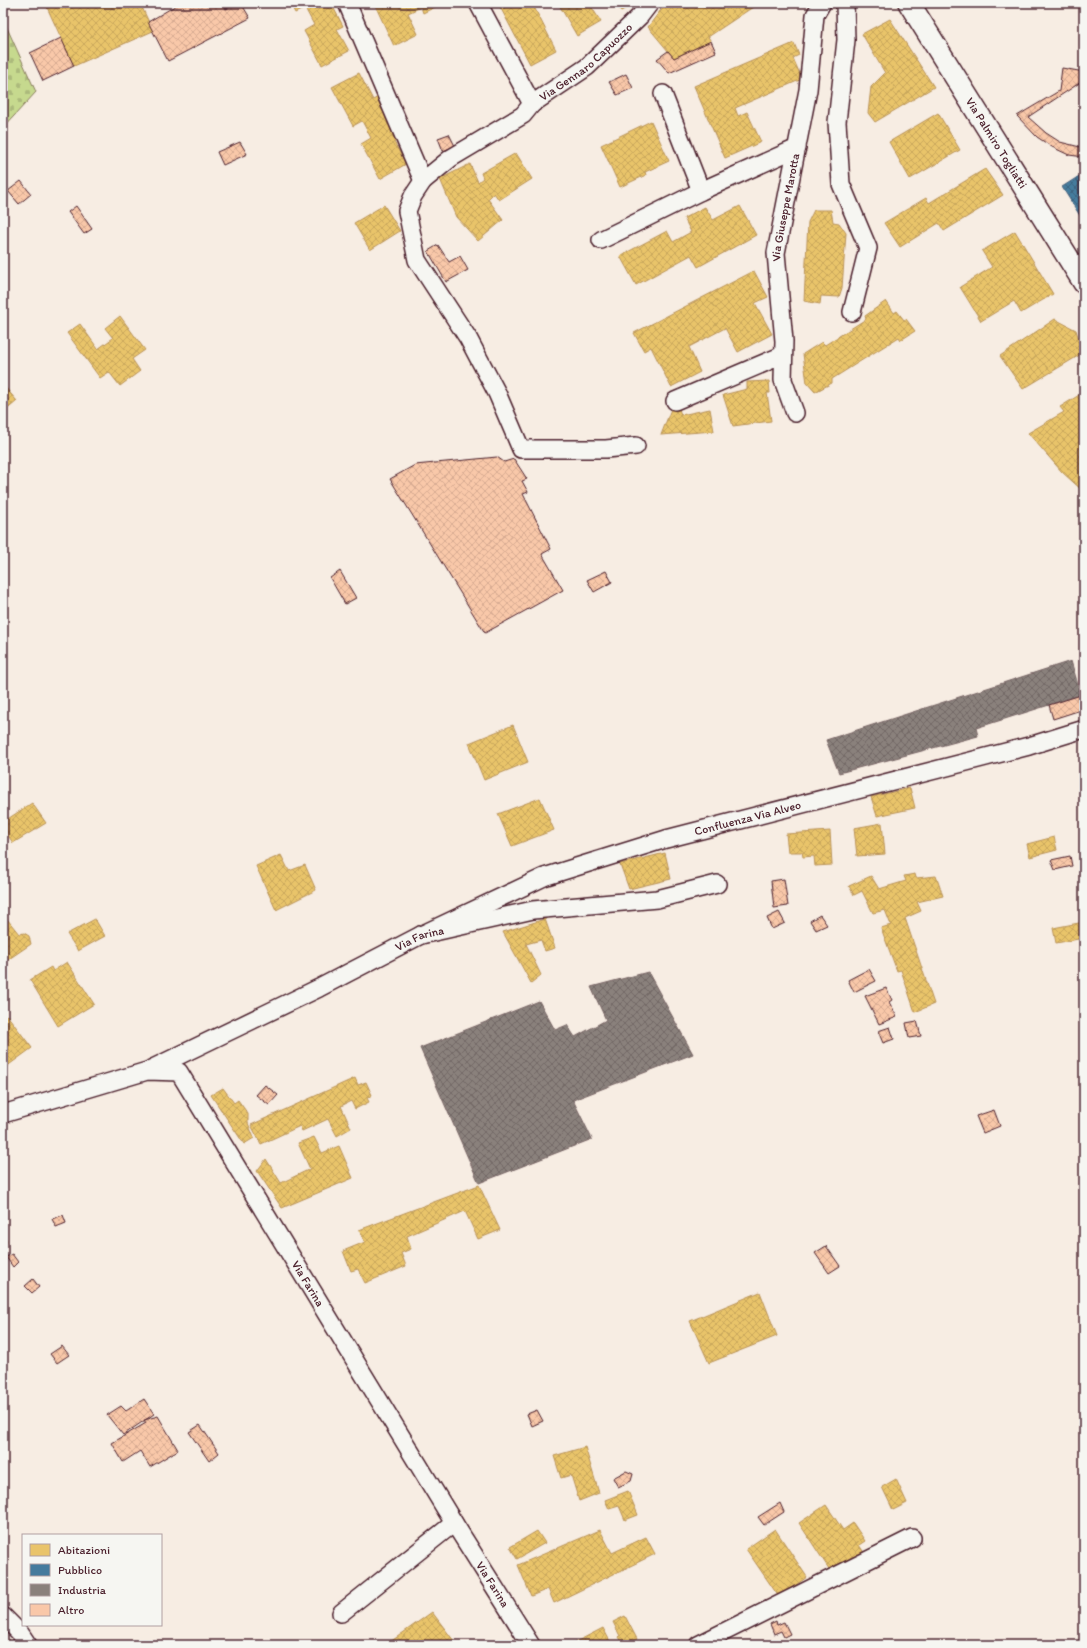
<svg xmlns="http://www.w3.org/2000/svg" width="1087" height="1648" font-family="Itim,sans-serif">
	<style>
		.cemetery { fill: url(#cemetery-stones); stroke: #887c5c }
		.homes { fill: url(#homes-cross-hatch); stroke: #b99257 }
		.public { fill: url(#public-cross-hatch); stroke: #465f7b }
		.industry { fill: url(#industry-cross-hatch); stroke: #776464 }
		.building { fill: url(#building-cross-hatch); stroke: #4a1f2b }
		.lines { fill: none; stroke-linecap: round; stroke-linejoin: round }
		.minor-casing { stroke: #4a1f2b; stroke-width: 20 }
		.tertiary-casing { stroke: #4a1f2b; stroke-width: 24 }
		.minor { stroke: #f6f6f2; stroke-width: 17 }
		.tertiary { stroke: #f6f6f2; stroke-width: 21 }
		.labels { text-anchor: middle; stroke-width: 4; stroke-linejoin: round; paint-order: stroke }
		.street-label { font-size: 12px; fill: #4a1f2b; stroke: #f6f6f2 }
	</style>
	<defs>
		<pattern id="cemetery-stones" width="16" height="16" patternUnits="userSpaceOnUse"><rect width="16" height="16" fill="#c6d98e"/><path d="M2 7V4a2 2 0 0 1 4 0v3zM10 15v-3a2 2 0 0 1 4 0v3z" fill="#acba7b"/></pattern>
		<pattern id="homes-cross-hatch" width="8" height="8" patternUnits="userSpaceOnUse"><rect width="8" height="8" fill="#e9c46a"/><path d="M0 0l8 8M0 8l8-8" fill="none" stroke="#c9a85c"/></pattern>
		<pattern id="public-cross-hatch" width="8" height="8" patternUnits="userSpaceOnUse"><rect width="8" height="8" fill="#457b9d"/><path d="M0 0l8 8M0 8l8-8" fill="none" stroke="#3c6480"/></pattern>
		<pattern id="industry-cross-hatch" width="8" height="8" patternUnits="userSpaceOnUse"><rect width="8" height="8" fill="#8a817c"/><path d="M0 0l8 8M0 8l8-8" fill="none" stroke="#736966"/></pattern>
		<pattern id="building-cross-hatch" width="8" height="8" patternUnits="userSpaceOnUse"><rect width="8" height="8" fill="#f9c8a9"/><path d="M0 0l8 8M0 8l8-8" fill="none" stroke="#d7ab92"/></pattern>
	</defs>
	<rect width="100%" height="100%" fill="#f7ede3"/>
	<filter id="ink" filterUnits="userSpaceOnUse"><feTurbulence type="fractalNoise" baseFrequency=".025" numOctaves="2"/><feDisplacementMap in="SourceGraphic" scale="8" xChannelSelector="R" yChannelSelector="G"/><feConvolveMatrix kernelMatrix="1 2 1 2 8 2 1 2 1" color-interpolation-filters="sRGB"/></filter>
	<g filter="url(#ink)">
		<!-- cemetery -->
		<path class="cemetery" d="M3,19L36,92L3,128Z"/>
		<!-- homes -->
		<path class="homes" d="M45,3H140L153,31L74,66Z
			M290,3H331L343,26L337,29L349,51L322,65L304,31L314,25L305,8L295,13Z
			M374,3H443L423,13L421,7L408,13L418,34L394,46Z
			M498,3H532L556,50L530,64Z
			M558,3H589L601,22L577,36Z
			M616,3H635L621,11Z
			M666,3H759L708,37L711,41L674,58L648,27Z
			M890,19L934,87L875,122L868,113L871,87L885,73L862,34Z
			M794,43L799,55L793,58L802,79L735,108L738,116L747,112L761,142L725,158L694,86Z
			M359,73L373,100L378,97L400,139L394,142L406,164L380,179L361,144L371,138L362,121L353,126L332,87Z
			M938,113L960,150L910,179L889,142Z
			M651,121L669,161L645,172L646,175L620,187L601,145Z
			M516,153L532,179L499,200L494,193L488,199L503,220L478,241L456,217L440,179L470,164L478,182L483,178L481,173Z
			M985,169L1003,195L944,231L939,223L900,247L884,223L926,198L929,203Z
			M384,205L400,231L370,250L354,223Z
			M740,206L756,235L698,267L691,255L636,285L620,256L667,231L673,242L691,232L684,218L705,207L713,220Z
			M814,210H831L833,222L839,223L846,233L842,288L839,297L821,296L820,304L804,301L808,222Z
			M1015,231L1053,294L1021,313L1014,301L981,321L960,287L992,267L982,251Z
			M754,271L768,297L755,303L772,334L738,352L725,328L689,347L700,372L671,387L651,347L644,351L634,333Z
			M886,301L894,313L897,311L904,320L906,319L915,331L901,340L899,337L832,379V383L815,392L807,383L803,354L822,342L825,345L866,319L865,316Z
			M120,316L145,350L132,359L140,371L120,386L109,372L100,378L67,333L80,324L98,349L113,338L105,328Z
			M1055,319L1076,330L1083,353L1023,389L1000,356Z
			M769,381L770,393H767L771,421L733,426L723,395L747,389V382Z
			M5,387L17,401L3,413V389Z
			M1084,392V458L1081,460L1084,465V492L1062,472L1028,433L1064,412L1060,407Z
			M678,406L681,415L710,409L714,431L661,435L671,409Z
			M513,725L528,762L484,780L469,743Z
			M910,788L915,808L877,816L871,797Z
			M540,798L554,830L512,846L498,814Z
			M32,803L46,823L13,843L3,828V822Z
			M882,823L885,854L857,856L854,828Z
			M830,831L832,865L815,866L814,856L803,857L802,852H788L786,834Z
			M1054,837L1057,850L1030,857L1027,844Z
			M665,853L671,879L629,889L620,864Z
			M281,855L289,871L305,865L316,890L276,910L256,866Z
			M915,874L916,878L936,876L943,896L917,902L921,911L905,918L934,1004L915,1012L901,970L897,971L881,928L891,925L885,910L873,913L862,891L854,895L849,886L871,876L879,889L906,881L904,876Z
			M3,914L19,934L24,933L29,936L31,944L3,963Z
			M95,919L105,936L78,951L67,934Z
			M545,919L555,948L545,951L541,940L526,944L541,975L531,983L503,932Z
			M1084,922V938L1056,943L1053,928Z
			M1082,961H1084V975Z
			M67,962L94,1004L58,1026L30,980L51,967L53,971Z
			M7,1015L32,1048L6,1067L3,1063V1018Z
			M355,1078L358,1085L366,1082L372,1095L367,1098L369,1102L355,1109L351,1101L341,1106L351,1128L337,1136L328,1119L302,1131L300,1126L261,1144L251,1125Z
			M223,1088L234,1103L238,1100L248,1114V1123L254,1138L244,1144L211,1095Z
			M314,1137L322,1153L339,1146L353,1178L282,1208L257,1171L266,1159L281,1183L310,1169L298,1143Z
			M479,1185L500,1230L478,1239L465,1211L407,1236L411,1249L401,1253L406,1266L365,1283L358,1269L351,1271L343,1251L365,1242L359,1230Z
			M3,1237H5L7,1242L3,1244Z
			M760,1292L777,1336L709,1363L690,1321Z
			M585,1447L599,1493L579,1501L571,1475L561,1478L554,1456Z
			M896,1479L907,1503L893,1510L882,1487Z
			M628,1491L638,1515L625,1520L619,1506L609,1509L605,1500Z
			M826,1505L843,1530L853,1523L865,1541L859,1545L865,1554L833,1575L799,1523Z
			M775,1529L807,1577L779,1597L746,1549Z
			M600,1530L612,1553L646,1537L655,1554L554,1603L548,1589L531,1596L518,1565Z
			M537,1531L545,1543L517,1559L510,1547Z
			M432,1612L457,1645H386Z
			M625,1616L637,1639L627,1645H624L619,1637L620,1636L613,1622Z
			M603,1628L612,1645H570Z"/>
		<!-- public -->
		<path class="public" d="M1084,173V222L1062,187Z"/>
		<!-- industry -->
		<path class="industry" d="M1071,661L1081,695L976,728L978,736L839,773L826,740Z
			M648,972L693,1054L573,1100L592,1139L479,1183L420,1048L539,1001L555,1030L567,1025L575,1037L606,1020L591,987Z"/>
		<!-- building -->
		<path class="building" d="M180,3H223L226,9L238,3H241L250,18L168,61L148,22Z
			M61,38L74,66L43,81L30,53Z
			M711,41L716,52L669,73L657,59L668,51L674,58Z
			M1062,68L1084,72V80L1028,117L1046,133L1060,142L1084,148V157L1069,155L1052,147L1037,137L1017,116L1059,91Z
			M626,74L633,88L617,95L609,82Z
			M449,134L455,146L443,151L438,138Z
			M240,142L247,154L223,165L217,152Z
			M21,181L31,194L19,204L8,191Z
			M76,206L92,229L84,234L68,212Z
			M438,245L449,262L460,256L468,270L446,282L428,251Z
			M497,457L504,462L514,459L527,479L522,481L528,492L523,494L551,549L542,554L563,590L485,633L390,479L415,465Z
			M340,571L356,598L345,604L330,578Z
			M606,571L612,582L594,592L587,580Z
			M1081,695L1084,709L1053,719L1049,705Z
			M1070,856L1072,866L1055,870L1051,860Z
			M784,879L788,906L774,908L771,881Z
			M779,912L785,923L772,929L767,918Z
			M820,915L827,925L816,930L810,921Z
			M869,969L876,981L854,992L848,980Z
			M886,988L892,1000L889,1002L897,1017L879,1024L865,996Z
			M917,1021L921,1036L909,1038L906,1023Z
			M890,1027L894,1039L883,1043L878,1031Z
			M265,1085L278,1095L269,1105L256,1095Z
			M994,1110L1000,1126L983,1133L976,1116Z
			M63,1215L66,1223L56,1227L52,1219Z
			M826,1246L840,1266L829,1273L815,1253Z
			M12,1254L18,1262L13,1267L6,1257Z
			M33,1279L39,1287L32,1293L25,1286Z
			M62,1346L69,1355L57,1363L50,1354Z
			M144,1399L154,1414L123,1435L107,1415L121,1406L126,1411Z
			M537,1410L543,1421L532,1426L527,1414Z
			M158,1416L178,1450L150,1467L140,1451L123,1462L112,1443L146,1423L144,1420Z
			M200,1425L219,1453L209,1461L189,1432Z
			M626,1471L633,1474L631,1481L618,1487L613,1478Z
			M780,1503L784,1512L764,1525L758,1517Z
			M776,1621L777,1625L784,1622L790,1634L784,1637L781,1631L774,1634L770,1624Z"/>
		<g class="lines">
			<!-- minor casing -->
			<g class="minor-casing">
				<g id="minor">
					<path d="M347,3L423,181"/>
					<path id="s1" d="M478,3L532,104L587,67L640,16L650,3"/>
					<path d="M845,3L846,40L837,122L841,184L868,248L852,312"/>
					<path d="M663,94L701,191"/>
					<path d="M532,104L523,115L451,158L423,181L413,196L407,211L417,260L468,338L497,393L521,449H606L636,446"/>
					<path d="M601,240L701,191L797,148"/>
					<path d="M675,401L783,355"/>
					<path id="s2" d="M795,413L783,380L784,341L776,253L808,90L815,15L822,3"/>
					<path id="s3" d="M421,935L544,877L666,839L1029,746L1084,729"/>
					<path id="s4" d="M151,1069L319,988L421,935L533,910L657,899L717,884"/>
					<path id="s5" d="M3,1114L147,1071L179,1072L454,1523L531,1645"/>
					<path d="M341,1613L454,1523"/>
					<path d="M3,1616L20,1633L28,1645"/>
					<path d="M698,1645L912,1538"/>
				</g>
			</g>
			<!-- tertiary casing -->
			<g class="tertiary-casing">
				<g id="tertiary">
					<path id="s6" d="M909,3L1084,283"/>
				</g>
			</g>
			<!-- minor -->
			<use href="#minor" class="minor"/>
			<!-- tertiary -->
			<use href="#tertiary" class="tertiary"/>
		</g>
	</g>
	<g class="labels">
		<!-- street labels -->
		<g class="street-label">
			<text dy="4" stroke="none"><textPath href="#s1" startOffset="183">Via Gennaro Capuozzo</textPath></text>
			<text dy="4" stroke="none"><textPath href="#s6" startOffset="165">Via Palmiro Togliatti</textPath></text>
			<text dy="4" stroke="none"><textPath href="#s2" startOffset="209">Via Giuseppe Marotta</textPath></text>
			<text dy="4" stroke="none"><textPath href="#s3" startOffset="348">Confluenza Via Alveo</textPath></text>
			<text dy="4" stroke="none"><textPath href="#s4" startOffset="299">Via Farina</textPath></text>
			<text dy="4" stroke="none"><textPath href="#s5" startOffset="430">Via Farina</textPath></text>
			<text dy="4" stroke="none"><textPath href="#s5" startOffset="783">Via Farina</textPath></text>
		</g>
	</g>
	<!-- margin -->
	<rect width="1087" height="1648" fill="none" stroke="#f6f6f2" stroke-width="16"/>
	<rect x="8" y="8" width="1071" height="1632" fill="none" stroke="#4a1f2b" stroke-width="1.5" filter="url(#ink)"/>
	<!-- legend -->
	<rect x="22" y="1534" width="140" height="92" fill="#f6f6f2" stroke="#b1a0a2"/>
	<rect x="30" y="1544" width="20" height="12" fill="#e9c46a" stroke="#b1a0a2"/>
	<text x="58" y="1554" font-size="12" fill="#4a1f2b">Abitazioni</text>
	<rect x="30" y="1564" width="20" height="12" fill="#457b9d" stroke="#b1a0a2"/>
	<text x="58" y="1574" font-size="12" fill="#4a1f2b">Pubblico</text>
	<rect x="30" y="1584" width="20" height="12" fill="#8a817c" stroke="#b1a0a2"/>
	<text x="58" y="1594" font-size="12" fill="#4a1f2b">Industria</text>
	<rect x="30" y="1604" width="20" height="12" fill="#f9c8a9" stroke="#b1a0a2"/>
	<text x="58" y="1614" font-size="12" fill="#4a1f2b">Altro</text>
</svg>
